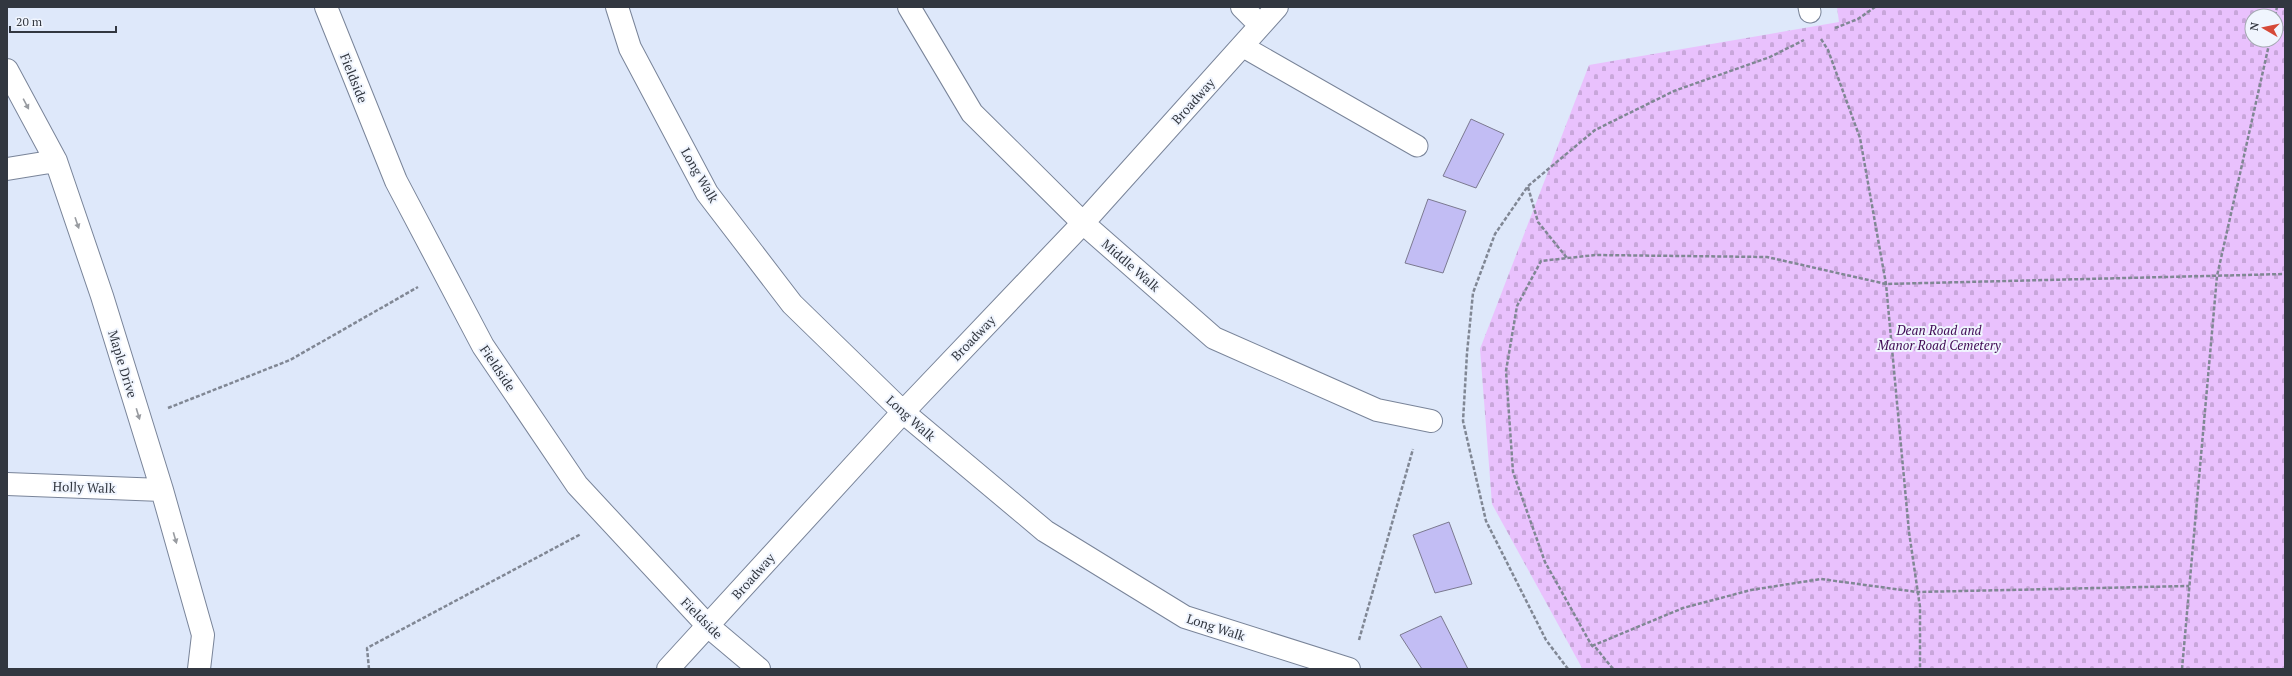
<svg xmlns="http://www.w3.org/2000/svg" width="2292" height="676" font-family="'PT Serif',serif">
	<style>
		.cemetery { fill: url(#cemetery-stones); fill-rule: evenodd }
		.building { fill: #c2bdf4; stroke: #7b7990 }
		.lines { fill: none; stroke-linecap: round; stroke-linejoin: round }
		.lane-casing { stroke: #798499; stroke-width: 23 }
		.street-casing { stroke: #798499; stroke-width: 24 }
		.path { stroke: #808794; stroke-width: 2.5; stroke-dasharray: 4 2; stroke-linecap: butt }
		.lane { stroke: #fff; stroke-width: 21 }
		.street { stroke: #fff; stroke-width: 22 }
		.oneway { fill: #989ba0 }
		.labels { text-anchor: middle; stroke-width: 4; stroke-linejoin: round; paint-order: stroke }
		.street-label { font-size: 13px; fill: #323740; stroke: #f0f5fe }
		.park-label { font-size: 13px; font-style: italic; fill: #400a55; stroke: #f0f5fe }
	</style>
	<defs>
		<pattern id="cemetery-stones" width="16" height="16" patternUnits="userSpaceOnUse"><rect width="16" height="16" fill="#e9c1fd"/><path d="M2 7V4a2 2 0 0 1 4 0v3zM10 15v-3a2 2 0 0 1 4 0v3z" fill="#c8a6da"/></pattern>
	</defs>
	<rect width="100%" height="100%" fill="#dee8fa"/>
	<!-- cemetery -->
	<path class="cemetery" d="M1837,7H2285V669L1582,668L1492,504L1480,349L1589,65L1839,22ZM2252,16H2276V40H2252Z"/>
	<!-- building -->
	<path class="building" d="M1471,119L1504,134L1476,188L1443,176Z
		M1428,199L1466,211L1443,273L1405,263Z
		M1449,522L1472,584L1435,593L1413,535Z
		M1441,616L1468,669H1422L1400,635Z"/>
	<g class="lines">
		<!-- lane casing -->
		<g class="lane-casing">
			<path id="lane" d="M1809,7L1810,12
				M1242,46L1417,146"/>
		</g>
		<!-- street casing -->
		<g class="street-casing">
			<path id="street" d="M326,7L396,181L483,346L577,485L708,626L759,669
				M617,7L630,48L707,193L792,304L903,412L1045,531L1185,617L1349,669
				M909,7L972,113L1083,223L1214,338L1377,410L1431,421
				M1242,7L1260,25
				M7,70L56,161L102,296L162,490L203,635L199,669
				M7,169L56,161
				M7,484L162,490
				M668,669L903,412L1083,223L1277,7"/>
		</g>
		<!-- path -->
		<path class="path" d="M2275,16L2277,7
			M1835,28L1858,19L1875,7
			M1821,39L1828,50L1860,138L1886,284L1909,532L1920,607V669
			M1528,187L1538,222L1567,258
			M168,408L290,360L418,287
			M1359,640L1413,449
			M1592,646L1683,608L1751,590L1821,579L1917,592L2189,586
			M369,669L367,648L581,534
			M1568,669L1546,640L1486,521L1463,421L1467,353L1473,293L1495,234L1528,186L1595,130L1674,91L1770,57L1804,40
			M1613,669L1596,648L1592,646L1545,562L1513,472L1506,371L1517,306L1541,261L1595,255L1767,257L1886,284L2285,274
			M2182,669L2217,276L2270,40"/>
		<!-- lane -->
		<use href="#lane" class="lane"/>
		<!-- street -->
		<use href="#street" class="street"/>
	</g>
	<!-- one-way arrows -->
	<defs><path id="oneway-solid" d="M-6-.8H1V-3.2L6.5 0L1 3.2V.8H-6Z"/></defs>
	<g class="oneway">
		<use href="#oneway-solid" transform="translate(26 104) rotate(62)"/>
		<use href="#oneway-solid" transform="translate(77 223) rotate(71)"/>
		<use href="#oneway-solid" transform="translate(138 414) rotate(73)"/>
		<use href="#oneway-solid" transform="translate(175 538) rotate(74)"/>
	</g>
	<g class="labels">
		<!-- street labels -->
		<g class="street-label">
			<text transform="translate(354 78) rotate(68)" y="5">Fieldside</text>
			<text transform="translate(1193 101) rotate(-48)" y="5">Broadway</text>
			<text transform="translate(700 175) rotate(60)" y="5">Long Walk</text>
			<text transform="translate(1131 265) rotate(41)" y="5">Middle Walk</text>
			<text transform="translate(973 338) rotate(-46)" y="5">Broadway</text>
			<text transform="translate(123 364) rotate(73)" y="5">Maple Drive</text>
			<text transform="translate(498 368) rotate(56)" y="5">Fieldside</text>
			<text transform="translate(911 418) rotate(42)" y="5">Long Walk</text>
			<text transform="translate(84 487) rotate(2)" y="5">Holly Walk</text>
			<text transform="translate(753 576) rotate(-48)" y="5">Broadway</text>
			<text transform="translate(702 618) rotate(45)" y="5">Fieldside</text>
			<text transform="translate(1216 627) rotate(18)" y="5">Long Walk</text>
		</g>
		<!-- park labels -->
		<g class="park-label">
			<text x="1939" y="335">Dean Road and<tspan x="1939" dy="15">Manor Road Cemetery</tspan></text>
		</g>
	</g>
	<!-- border -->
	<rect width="2292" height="676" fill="none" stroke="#323740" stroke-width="16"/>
	<!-- north arrow -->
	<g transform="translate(2264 28) rotate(279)"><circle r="19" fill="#f0f5fe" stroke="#a4a9b2"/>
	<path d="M0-3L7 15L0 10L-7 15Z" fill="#d64938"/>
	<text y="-6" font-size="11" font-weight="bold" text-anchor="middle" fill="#323740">N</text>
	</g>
	<!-- scale -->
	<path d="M10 26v6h106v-6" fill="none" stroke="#323740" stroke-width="2"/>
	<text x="16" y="26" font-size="12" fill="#323740" stroke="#f0f5fe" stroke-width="3" paint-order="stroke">20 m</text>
</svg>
